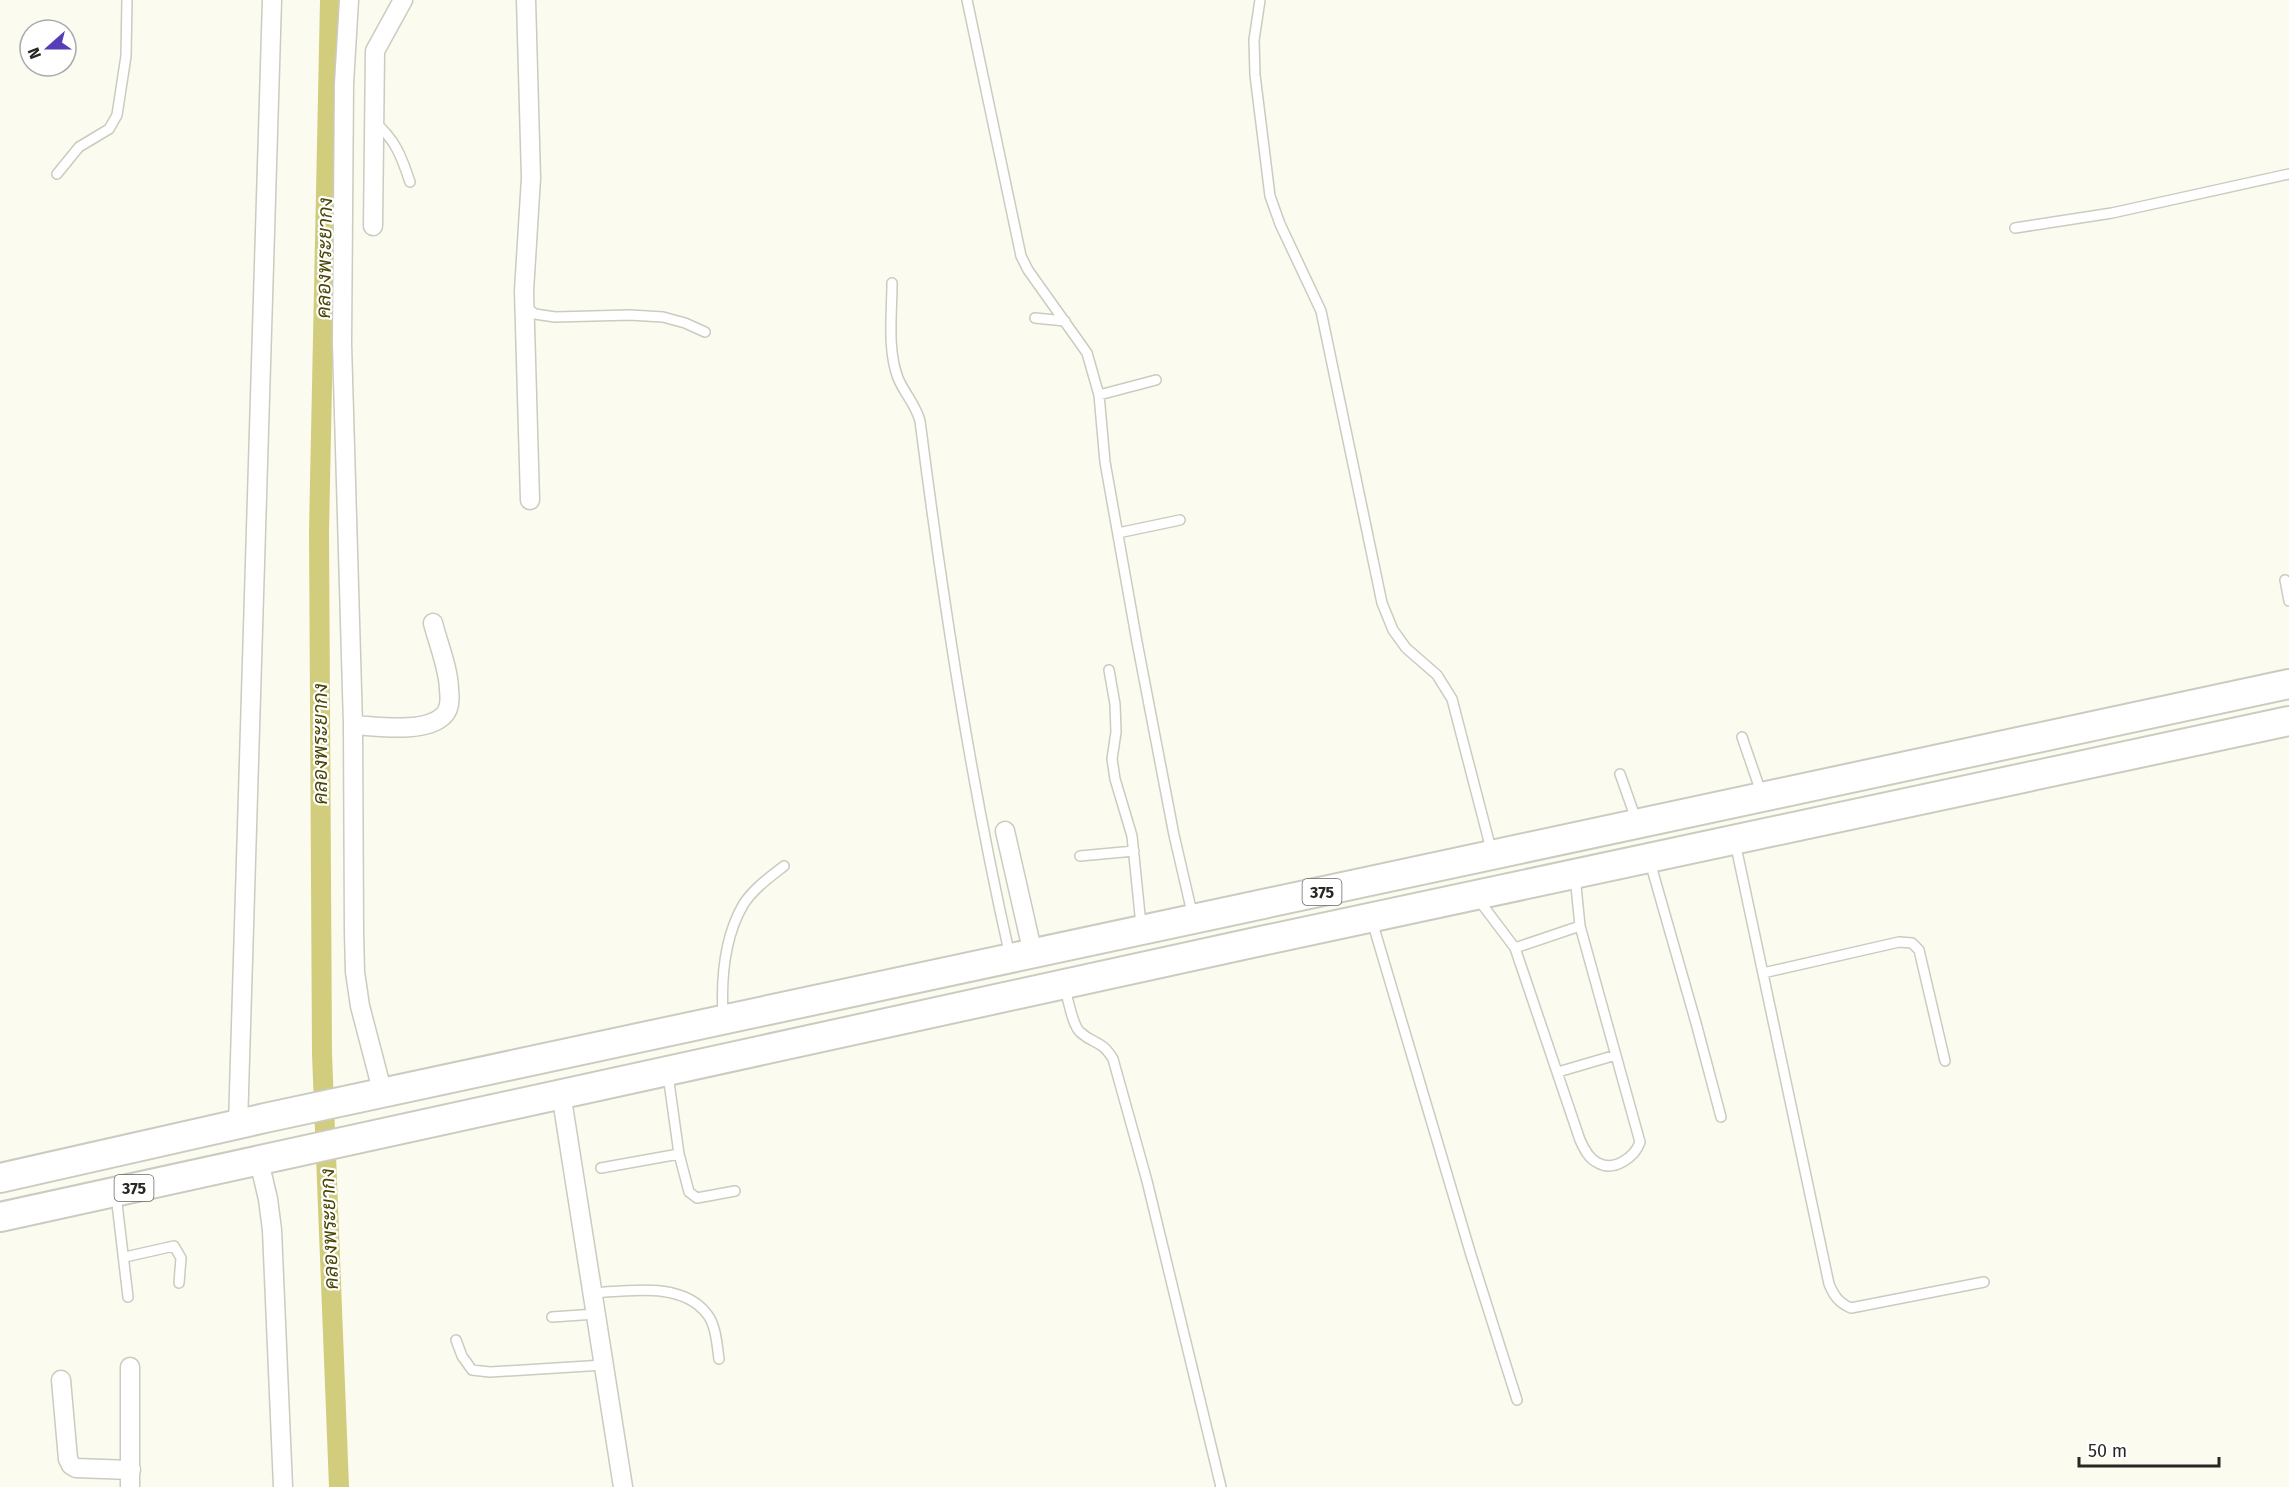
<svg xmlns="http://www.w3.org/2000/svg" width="2289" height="1487" font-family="'Fira Sans',Sarabun,sans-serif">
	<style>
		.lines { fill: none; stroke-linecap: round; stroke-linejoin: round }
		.canal { stroke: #d1cd7d; stroke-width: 20 }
		.service-casing { stroke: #cbcbc0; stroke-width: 12 }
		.minor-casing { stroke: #cbcbc0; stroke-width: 21 }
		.primary-casing { stroke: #cbcbc0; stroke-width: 32 }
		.service { stroke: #fff; stroke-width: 9 }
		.minor { stroke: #fff; stroke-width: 18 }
		.primary { stroke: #fff; stroke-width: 28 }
		.labels { text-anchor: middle; stroke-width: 4.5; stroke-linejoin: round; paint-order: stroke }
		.shield { fill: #fff; stroke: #686865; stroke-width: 1.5 }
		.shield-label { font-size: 16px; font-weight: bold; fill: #272723 }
		.water-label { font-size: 20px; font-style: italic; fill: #4a4606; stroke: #fff }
	</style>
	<rect width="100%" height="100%" fill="#fbfbef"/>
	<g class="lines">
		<!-- canal -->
		<path class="canal" d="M330,0L319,531L322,1054L339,1487"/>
		<!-- service casing -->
		<g class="service-casing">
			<path id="service" d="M967,0L1021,256L1028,270L1087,353L1099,395L1105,462L1137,642L1174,835L1193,917
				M1260,0L1254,40L1255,75L1270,196L1280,224L1321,311L1382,603L1393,630L1406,648L1437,675L1452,699L1492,853
				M374,122C395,138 402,158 410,182
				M57,174L79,147L109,129L117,115L126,56L127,0
				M2015,228L2112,213L2289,174
				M892,283C892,314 887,349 898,378C904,393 916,405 920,421C943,600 970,779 1010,956
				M525,307L535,314L555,317L630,315L663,317L685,323L705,332
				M1035,318L1065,321
				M1099,395L1156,380
				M1118,533L1180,520
				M2285,580L2289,601
				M1109,670L1115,704L1116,732L1112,759L1115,779L1132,836L1141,925
				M1742,737L1762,795
				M1620,774L1637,822
				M1735,842L1829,1284C1834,1296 1839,1303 1851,1308L1984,1282
				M1080,856L1134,851
				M1650,862L1696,1023L1721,1117
				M1478,899L1515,948L1580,1140C1584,1149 1589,1159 1598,1163C1614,1172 1635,1157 1640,1142L1580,926L1575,876
				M1372,921L1471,1255L1517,1400
				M1515,948L1580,926
				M1763,973L1899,942L1912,943L1919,950L1945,1061
				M1064,986C1068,997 1072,1025 1080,1032C1094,1045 1101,1039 1113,1059L1147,1181L1221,1487
				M723,1015C721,978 724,938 743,905C753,889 770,877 784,866
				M1558,1072L1616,1055
				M679,1154L689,1192L697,1198L735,1191
				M601,1168L679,1154L668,1075
				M116,1195L128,1297
				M125,1257L174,1246L181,1258L179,1283
				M592,1293C628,1291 682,1281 707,1314C716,1325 717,1345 719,1359
				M552,1317L596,1314
				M456,1340L462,1356L472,1370L490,1372L604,1365"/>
		</g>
		<!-- minor casing -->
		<g class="minor-casing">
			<path id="minor" d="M349,0L344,84L342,344L353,725L354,932L355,972L360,1006L383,1094
				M526,0L531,178L524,291L530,500
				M373,226L375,51L403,0
				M353,725C376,726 424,734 443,716C450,710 450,698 449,690C449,670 438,643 433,623
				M1005,831L1033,954
				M561,1093L623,1487
				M238,1125L272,0
				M259,1161L268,1199L272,1230L283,1487
				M61,1380L68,1459L71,1465L76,1468L131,1470
				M130,1487V1367"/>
		</g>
		<!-- primary casing -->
		<g class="primary-casing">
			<path id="primary" d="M0,1178L265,1118L2289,684
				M0,1217L1261,941L2289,721"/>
		</g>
		<!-- service -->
		<use href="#service" class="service"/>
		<!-- minor -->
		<use href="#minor" class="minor"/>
		<!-- primary -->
		<use href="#primary" class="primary"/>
	</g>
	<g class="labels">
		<!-- shield labels -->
		<g class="shield">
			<rect x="1302.5" y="879" width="39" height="26" rx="4.5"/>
			<rect x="114.5" y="1175" width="39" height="26" rx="4.5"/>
		</g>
		<g class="shield-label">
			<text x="1322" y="898">375</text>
			<text x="134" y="1194">375</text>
		</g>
		<!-- water labels -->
		<g class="water-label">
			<text transform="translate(324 258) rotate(-89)" y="7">คลองพระยากง</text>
			<text transform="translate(320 744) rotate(-90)" y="7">คลองพระยากง</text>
			<text transform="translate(329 1229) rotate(-92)" y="7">คลองพระยากง</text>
		</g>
	</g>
	<!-- north arrow -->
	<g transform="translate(48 48) rotate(249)"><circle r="28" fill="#ffffff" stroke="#a9a9a7" stroke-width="1.5"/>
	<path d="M0-4.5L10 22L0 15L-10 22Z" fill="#563eb6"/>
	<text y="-9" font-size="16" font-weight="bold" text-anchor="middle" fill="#272723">N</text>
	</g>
	<!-- scale -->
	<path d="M2079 1457v9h140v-9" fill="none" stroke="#272723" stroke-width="3"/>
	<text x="2088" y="1457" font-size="18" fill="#272723" stroke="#ffffff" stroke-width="4.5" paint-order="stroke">50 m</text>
</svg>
